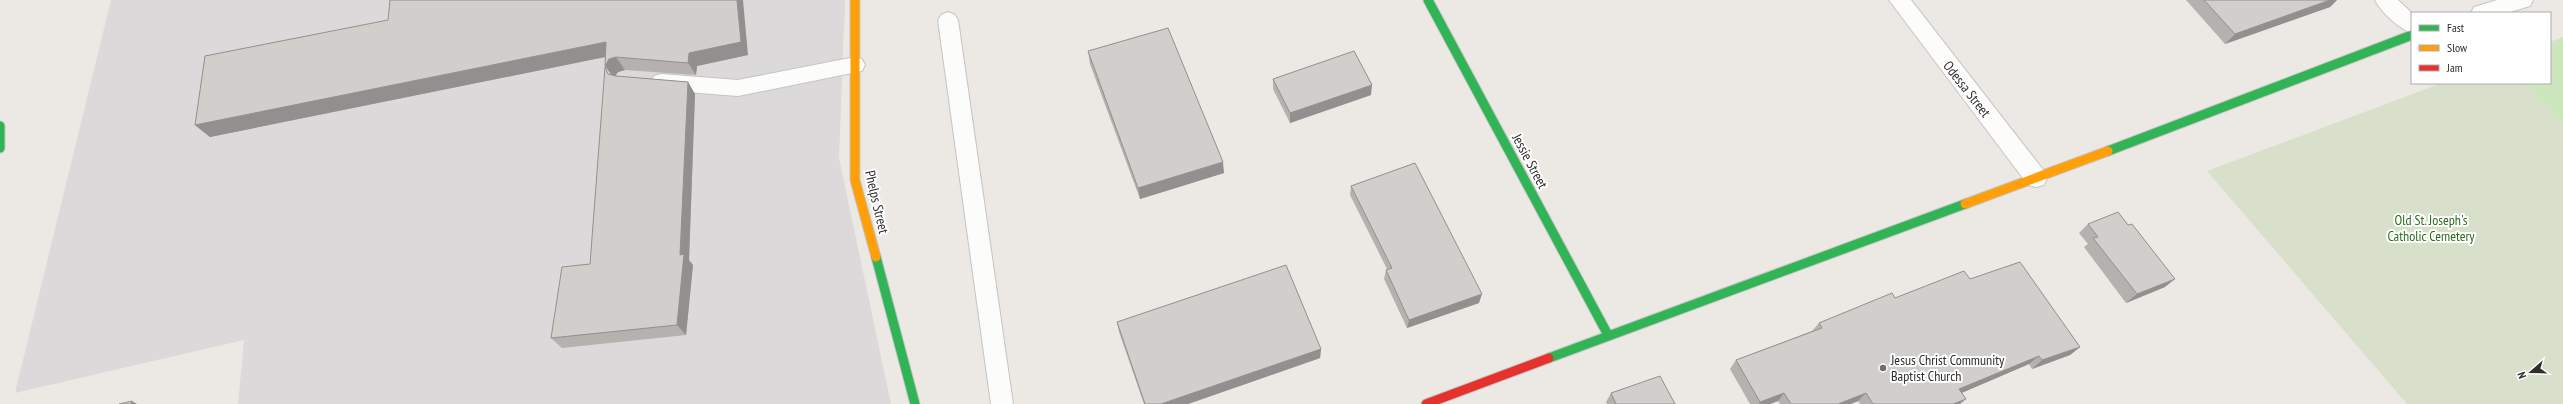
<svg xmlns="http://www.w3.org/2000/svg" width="2563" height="404" font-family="'PT Sans Narrow',sans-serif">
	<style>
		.industrial { fill: #dcd9db }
		.green { fill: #cee6be }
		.cemetery { fill: #d8e0cc }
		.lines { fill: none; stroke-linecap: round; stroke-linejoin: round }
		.lane-casing { stroke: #c5c4c5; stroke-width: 2 }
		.street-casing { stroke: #c5c4c5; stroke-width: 2 }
		.fast-casing { stroke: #c5c4c5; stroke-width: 11 }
		.slow-casing { stroke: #c5c4c5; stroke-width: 11 }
		.jam-casing { stroke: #c5c4c5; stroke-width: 11 }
		.lane { fill: #fcfcfb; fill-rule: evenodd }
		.street { fill: #fcfcfb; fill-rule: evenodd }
		.fast { stroke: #30b455; stroke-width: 9 }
		.slow { stroke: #ff9f0a; stroke-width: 9 }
		.jam { stroke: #e5322d; stroke-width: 9 }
		.wall { fill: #b4b1af }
		.shaded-wall { fill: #92908e }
		.building { fill: #d1cecb; stroke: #92908e }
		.poi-dot { fill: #706f6e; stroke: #fff; stroke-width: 1.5 }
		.labels { text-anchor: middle; stroke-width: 4; stroke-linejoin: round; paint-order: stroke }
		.street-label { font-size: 14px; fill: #2e2e2e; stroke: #fff }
		.park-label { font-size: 14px; fill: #2c6e1b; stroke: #fff }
		.poi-label { font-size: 14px; fill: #2e2e2e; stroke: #fff; text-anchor: start }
	</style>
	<rect width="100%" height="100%" fill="#ece8e4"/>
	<!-- industrial -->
	<path class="industrial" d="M111,0H845L839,158L891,404H238L244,340L15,393Z"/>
	<!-- green -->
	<path class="green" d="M2563,37V124L2522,83H2550V42Z"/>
	<!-- cemetery -->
	<path class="cemetery" d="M2442,83H2522L2563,124V404H2407L2207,171Z"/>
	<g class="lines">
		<!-- lane casing -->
		<g class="lane-casing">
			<path id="lane" d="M948,12L955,15L958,20L1013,404H991L938,20L941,15Z
				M855,57L862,59L865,65L862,71L738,96L661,90L654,88L651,82L654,76L661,74L738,80Z"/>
		</g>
		<!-- street casing -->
		<g class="street-casing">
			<path id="street" d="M1889,0H1911L2044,171L2047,178L2044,185L2036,187L2028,185Z
				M2375,0H2398L2412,13V33C2399,29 2381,12 2375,0Z
				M2497,0H2533L2530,6L2507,13H2471L2474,7Z"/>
		</g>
		<!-- fast casing -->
		<g class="fast-casing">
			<path id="fast" d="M1428,0L1608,335
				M0,126V148
				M2108,151L2412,35
				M876,257L915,404
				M1549,358L1965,204"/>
		</g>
		<!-- slow casing -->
		<g class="slow-casing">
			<path id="slow" d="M855,0V180L876,257
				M1965,204L2108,151"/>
		</g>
		<!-- jam casing -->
		<g class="jam-casing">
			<path id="jam" d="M1426,404L1549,358"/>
		</g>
		<!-- lane -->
		<use href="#lane" class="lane"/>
		<!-- street -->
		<use href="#street" class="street"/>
		<!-- fast -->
		<use href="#fast" class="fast"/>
		<!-- slow -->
		<use href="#slow" class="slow"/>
		<!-- jam -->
		<use href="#jam" class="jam"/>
	</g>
	<!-- wall -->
	<path class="wall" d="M2186,0H2337L2330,7L2225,44Z
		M1088,51L1224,173L1140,199L1090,64Z
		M748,55L697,66L696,75L625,70L618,72L615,76L688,82L695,94L689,260L693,265L686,335L562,348L551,338L590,264L610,74L611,75L605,66V57L210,137L195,125L205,56Z
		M1273,79L1371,95L1290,123L1273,89Z
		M1351,186L1479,303L1407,328L1384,279L1386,270L1387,269L1350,195Z
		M2088,224L2165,287L2126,303L2084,247L2088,244L2079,233Z
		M1970,279L2080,347L2070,355L2032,369L2029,364L1961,393L1960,404H1860L1858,401L1851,404H1780L1778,401L1770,404H1750L1730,369L1736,360L1812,331L1819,323L1895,298Z
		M1117,322L1321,349L1320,358L1188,404H1144L1119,332Z
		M1611,393L1675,404H1607L1606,402Z"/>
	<!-- shaded-wall -->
	<path class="shaded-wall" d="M737,0H743L748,55L697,66L696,75L688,63L689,53Z
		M2330,0H2337L2330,7L2225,44L2235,34Z
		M606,42L615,55L210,137L195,125Z
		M616,57L625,70L618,72L614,78L605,66L609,59Z
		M688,82L695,94L689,260L693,265L686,335L677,325Z
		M1372,85L1371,95L1290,123V113Z
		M1223,162L1224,173L1140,199L1138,188Z
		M2175,279L2165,287L2126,303L2137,294Z
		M1482,294L1479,303L1407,328L1409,320Z
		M2080,347L2070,355L2032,369L2042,360Z
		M1321,349L1320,358L1188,404H1161Z
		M2039,356L2029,364L1950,398L1959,389Z
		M1784,393L1778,401L1770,404H1759L1760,402Z
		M1866,393L1858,401L1851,404H1838Z
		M1966,399L1960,404H1953Z
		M132,401L137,404H131Z"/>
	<!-- building -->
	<path class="building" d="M390,0H737L741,42L689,53L688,63L616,57L609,59L605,66L606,42L195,125L205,56L388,20Z
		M2204,0H2330L2235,34Z
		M1168,28L1223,162L1138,188L1088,51Z
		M1354,51L1372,85L1290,113L1273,79Z
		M605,67L608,74L616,76L688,82L680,255L684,254L677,325L551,338L562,267L590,264Z
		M1415,163L1482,294L1409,320L1386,270L1392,268L1351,186Z
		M2118,212L2128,225L2132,224L2175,279L2137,294L2093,238L2098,237L2088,224Z
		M2020,262L2080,347L2042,360L2039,356L1959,389L1966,399L1953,404H1873L1866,393L1838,404H1791L1784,393L1760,402L1736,360L1822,328L1819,323L1892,293L1895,298L1964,271L1970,279Z
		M1286,265L1321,349L1161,404H1145L1117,322Z
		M1660,376L1675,404H1616L1611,393Z
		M132,401L131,404H119Z"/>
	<!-- markers -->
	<circle class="poi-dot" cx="1883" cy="368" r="4"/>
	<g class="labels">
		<!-- street labels -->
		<g class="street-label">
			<text transform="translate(1967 89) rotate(52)" y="5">Odessa Street</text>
			<text transform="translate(1530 161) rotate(62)" y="5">Jessie Street</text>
			<text transform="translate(877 202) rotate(77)" y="5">Phelps Street</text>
		</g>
		<!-- park labels -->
		<g class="park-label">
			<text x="2431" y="225">Old St. Joseph's<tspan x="2431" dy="16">Catholic Cemetery</tspan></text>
		</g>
		<!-- poi labels -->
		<g class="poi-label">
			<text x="1891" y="365">Jesus Christ Community<tspan x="1891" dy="16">Baptist Church</tspan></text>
		</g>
	</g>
	<!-- legend -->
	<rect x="2411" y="12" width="140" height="72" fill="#ffffff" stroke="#ababab"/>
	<rect x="2419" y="25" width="20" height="6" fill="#30b455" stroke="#ababab"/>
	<text x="2447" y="32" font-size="12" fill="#2e2e2e">Fast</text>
	<rect x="2419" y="45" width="20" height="6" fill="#ff9f0a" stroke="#ababab"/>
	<text x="2447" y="52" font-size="12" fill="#2e2e2e">Slow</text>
	<rect x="2419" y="65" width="20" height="6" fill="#e5322d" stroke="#ababab"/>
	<text x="2447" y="72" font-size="12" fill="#2e2e2e">Jam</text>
	<!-- north arrow -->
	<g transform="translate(2531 372) rotate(250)" stroke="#ffffff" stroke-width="3" paint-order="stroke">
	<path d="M0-3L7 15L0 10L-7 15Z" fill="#2e2e2e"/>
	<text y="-6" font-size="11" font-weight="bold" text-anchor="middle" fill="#2e2e2e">N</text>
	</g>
</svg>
